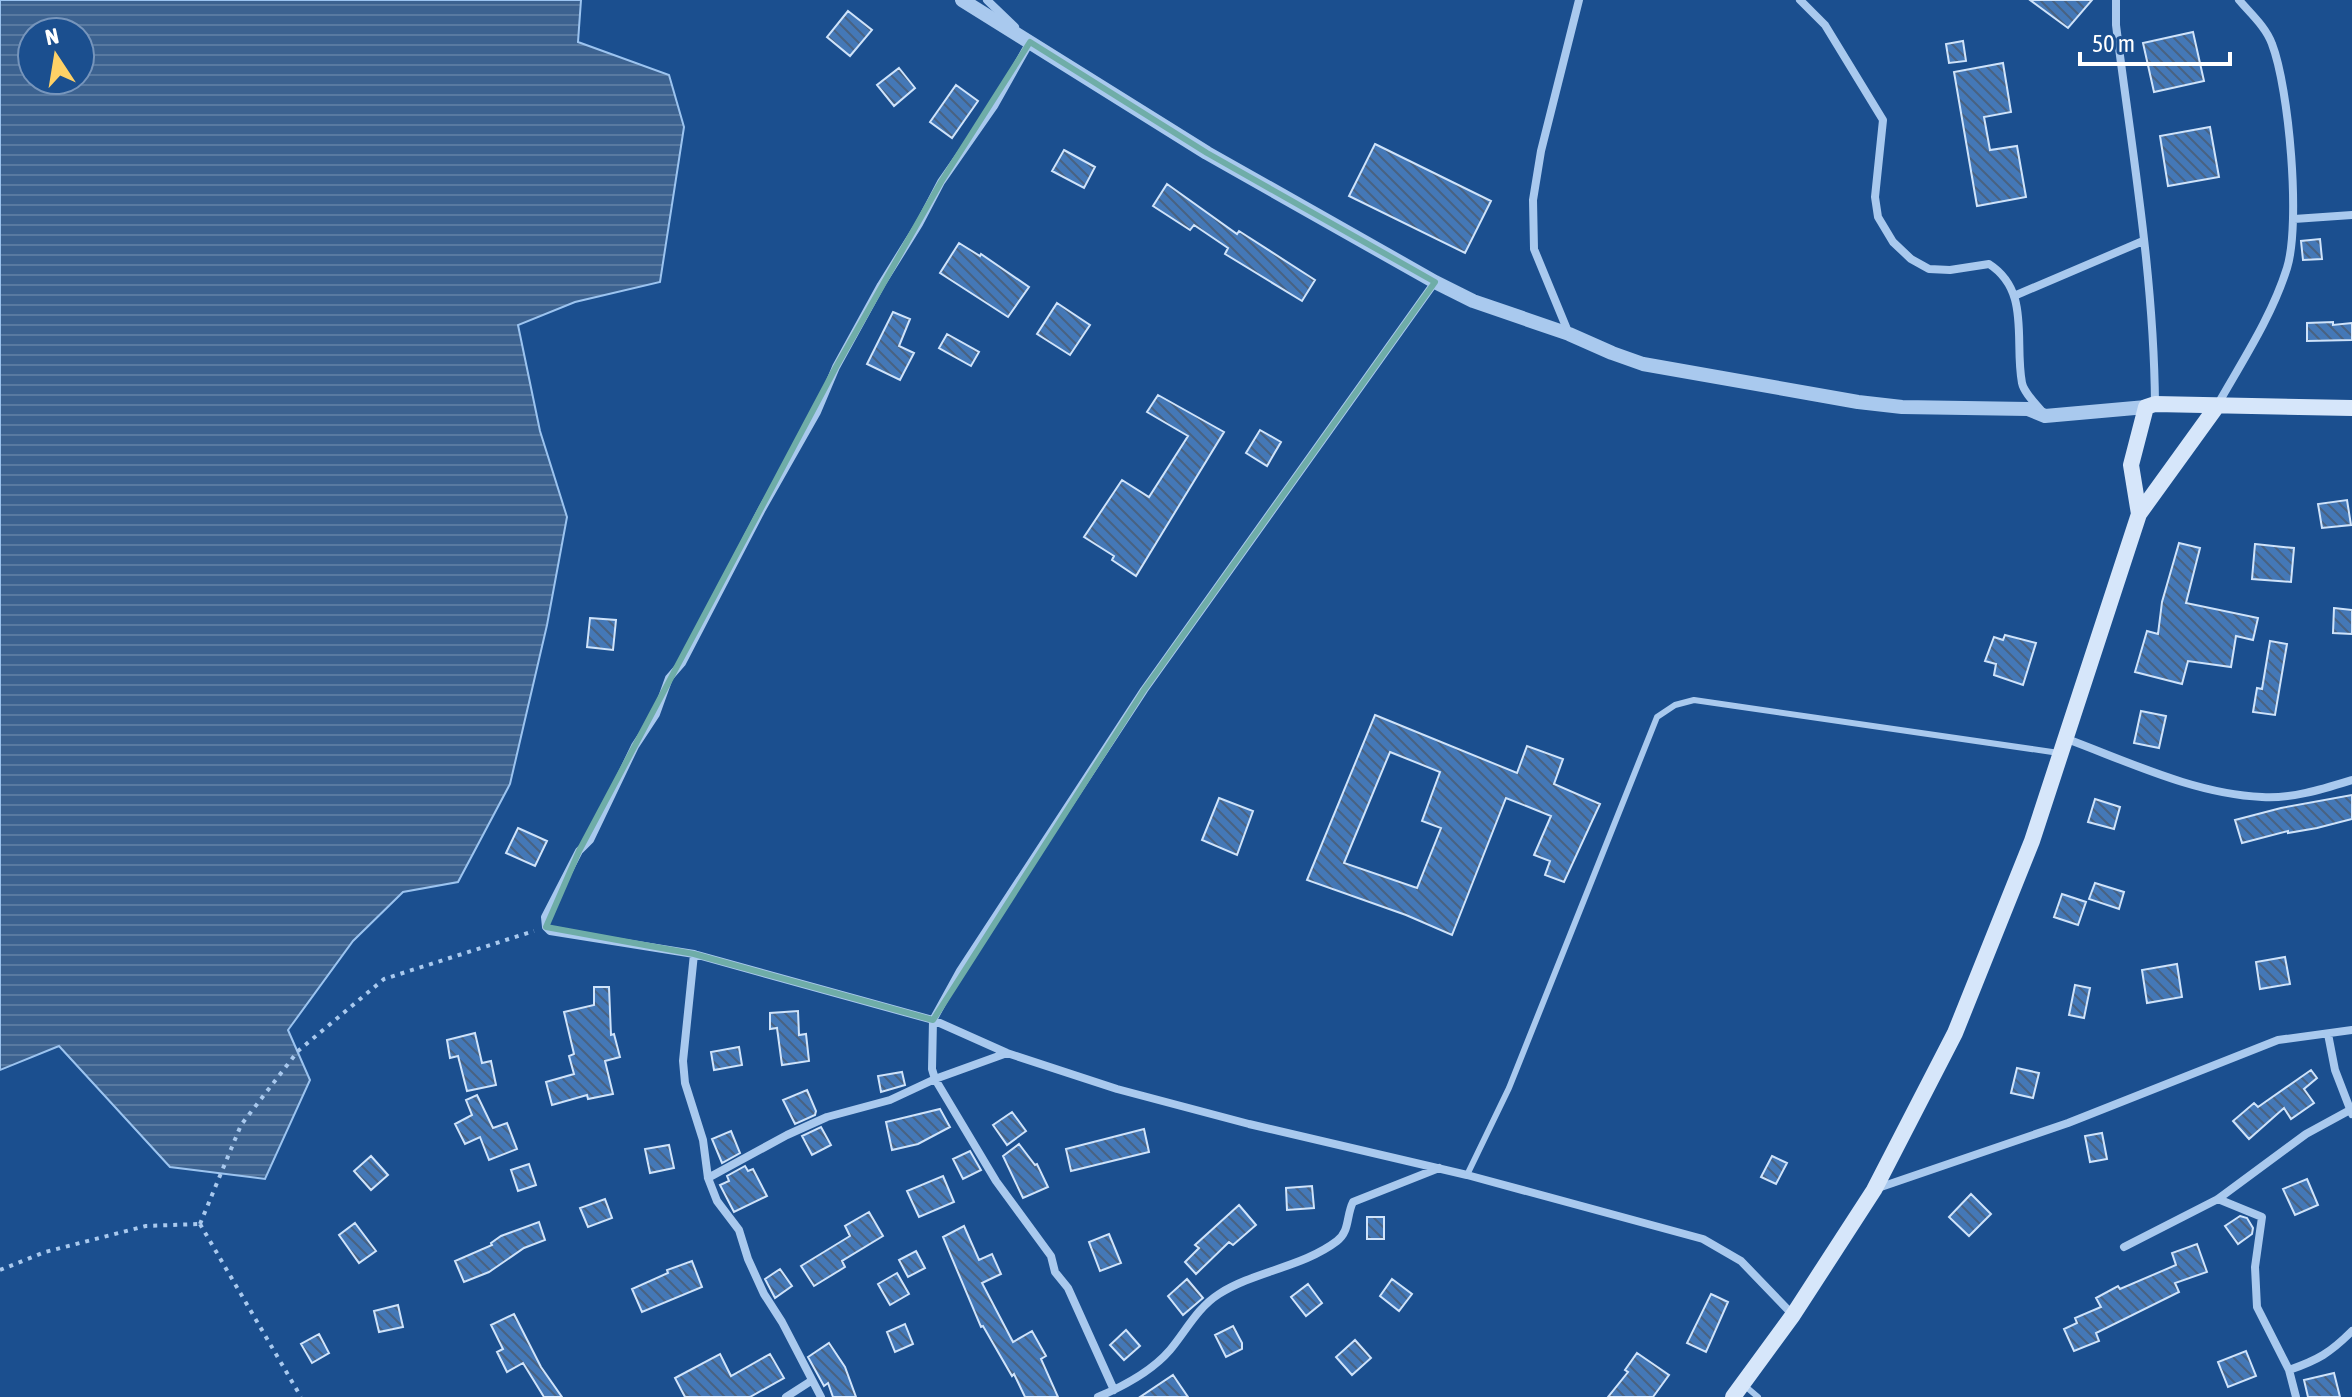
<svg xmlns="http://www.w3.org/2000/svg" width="2352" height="1397" font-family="'Asap Condensed',sans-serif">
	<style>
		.water { fill: url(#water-rules); stroke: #9cc4f0; stroke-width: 2; fill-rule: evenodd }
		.building { fill: url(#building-back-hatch); stroke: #cfe3fa; stroke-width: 2; fill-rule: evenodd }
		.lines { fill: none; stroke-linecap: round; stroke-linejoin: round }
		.path { stroke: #a9c9ee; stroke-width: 4; stroke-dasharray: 4 6; stroke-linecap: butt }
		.service { stroke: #a9c9ee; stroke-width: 6 }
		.minor { stroke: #a9c9ee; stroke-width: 8 }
		.tertiary { stroke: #a9c9ee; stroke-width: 14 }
		.secondary { stroke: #d6e6fa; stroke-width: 16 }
		.marked { fill: none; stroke: #6fada8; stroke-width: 6; stroke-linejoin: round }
	</style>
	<defs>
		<pattern id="water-rules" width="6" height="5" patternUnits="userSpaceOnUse" patternTransform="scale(2)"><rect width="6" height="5" fill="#3c6290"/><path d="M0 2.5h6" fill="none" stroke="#597aa1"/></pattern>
		<pattern id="building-back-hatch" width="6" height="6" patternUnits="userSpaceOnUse" patternTransform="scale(2)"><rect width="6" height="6" fill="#4478b7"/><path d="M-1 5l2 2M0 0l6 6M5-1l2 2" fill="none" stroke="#486282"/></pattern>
	</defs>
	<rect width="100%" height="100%" fill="#1b4f8f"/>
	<!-- water -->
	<path class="water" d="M0,0H581L578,42L669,75L684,127L660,282L575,302L518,325L540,431L567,517L547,625L510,784L458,882L403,892L353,941L288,1030L310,1080L265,1179L170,1167L59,1046L0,1070ZM32,32H80V80H32Z"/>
	<!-- building -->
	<path class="building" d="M2030,0H2092L2068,28Z
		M848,11L872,30L850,56L827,37Z
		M2193,32L2204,81L2154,92L2143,43Z
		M1963,41L1966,61L1949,63L1946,44Z
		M2003,63L2011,112L1984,117L1990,150L2017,146L2026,197L1977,206L1954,72Z
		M899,68L915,88L894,106L877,85Z
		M956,85L978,101L952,138L930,122Z
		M2210,127L2219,177L2168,186L2160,136Z
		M1375,144L1491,201L1465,253L1349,196Z
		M1064,150L1095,167L1084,188L1052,171Z
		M1167,184L1237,234L1239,231L1315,280L1302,301L1225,254L1228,248L1194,225L1190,230L1153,206Z
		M2320,239L2322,259L2303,260L2301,241Z
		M959,243L980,256L981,254L1029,287L1008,317L940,273Z
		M1057,303L1090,325L1070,355L1037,334Z
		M893,312L910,319L899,346L914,353L900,380L867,364Z
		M2333,322V325L2352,323V340L2307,341V323Z
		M947,334L979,352L971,366L939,348Z
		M1158,395L1224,432L1136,576L1112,560L1114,556L1084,537L1122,480L1149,497L1188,436L1147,412Z
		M1260,430L1281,442L1267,466L1246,453Z
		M2347,500L2351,525L2322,528L2318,504Z
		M2179,543L2200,548L2186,603L2258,618L2253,640L2236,636L2231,667L2188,661L2182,684L2135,672L2147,631L2158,634L2162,602Z
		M2255,544L2294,548L2291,582L2252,579Z
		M2334,608L2352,610V634L2333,633Z
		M590,618L616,620L613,650L587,647Z
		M2005,635L2036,643L2023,685L1994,675L1996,664L1985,661L1994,637L2003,640Z
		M2270,641L2287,644L2275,715L2253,712L2257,688L2262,689Z
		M2141,711L2166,716L2159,748L2134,743Z
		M1375,715L1517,773L1527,746L1563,759L1554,784L1600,804L1564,882L1545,875L1550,861L1534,855L1551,816L1506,798L1452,935L1406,915L1307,880ZM1390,752L1440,772L1422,821L1441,828L1417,888L1344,863Z
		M2352,795V819L2317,828L2288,833V831L2242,843L2235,820L2281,808Z
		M1219,798L1253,811L1237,855L1202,840Z
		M2095,799L2120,807L2114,829L2088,822Z
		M518,828L547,841L535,866L506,853Z
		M2095,883L2124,892L2119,909L2089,899Z
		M2062,894L2086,902L2078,925L2054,917Z
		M2285,957L2290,984L2260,989L2256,962Z
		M2177,964L2182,997L2147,1003L2142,970Z
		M2075,985L2090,988L2084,1018L2069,1015Z
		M594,987H609L611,1035L614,1034L620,1057L605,1061L613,1094L588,1099L587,1095L552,1105L546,1082L574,1074L569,1056L574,1054L564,1012L594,1005Z
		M798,1011L799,1035L806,1034L809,1061L782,1065L777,1028L770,1029V1013Z
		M475,1033L482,1063L491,1061L496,1085L467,1091L458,1056L450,1058L447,1040Z
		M739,1047L742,1065L714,1070L711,1052Z
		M2017,1068L2039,1073L2033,1098L2011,1093Z
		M2311,1070L2317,1078L2304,1089L2314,1103L2291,1119L2284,1108L2249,1139L2233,1121L2254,1103L2258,1107Z
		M902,1072L905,1085L881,1092L878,1076Z
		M807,1090L816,1111L815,1115L795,1124L783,1100Z
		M477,1095L493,1128L507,1123L517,1149L489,1160L480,1137L465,1144L455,1124L472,1115L466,1100Z
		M940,1109L950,1127L918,1144L892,1150L886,1122Z
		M1012,1112L1026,1131L1007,1145L993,1125Z
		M821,1127L831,1145L812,1155L802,1136Z
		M1144,1129L1149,1152L1071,1171L1066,1149Z
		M731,1131L740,1153L722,1163L712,1139Z
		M2102,1133L2107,1159L2090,1162L2085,1136Z
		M1019,1144L1035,1165L1037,1164L1048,1187L1023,1198L1003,1156Z
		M669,1145L674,1168L650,1173L645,1149Z
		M970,1151L981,1170L963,1179L953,1159Z
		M371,1156L388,1175L371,1190L354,1171Z
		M1772,1156L1787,1163L1776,1184L1761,1177Z
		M529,1164L536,1185L518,1191L511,1170Z
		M745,1166L748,1171L753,1169L767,1196L734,1212L720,1185L729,1181L727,1176Z
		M943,1176L954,1202L919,1217L907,1191Z
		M2307,1179L2318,1205L2295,1215L2283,1189Z
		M1312,1186L1314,1208L1287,1210L1286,1188Z
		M1971,1194L1991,1214L1969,1236L1949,1217Z
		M605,1199L612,1218L588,1227L580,1208Z
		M1239,1205L1256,1225L1233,1245L1229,1242L1196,1274L1185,1262L1199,1248L1195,1245Z
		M869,1212L883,1236L842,1261L845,1267L814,1286L801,1266L850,1236L845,1226Z
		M2240,1216L2247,1218L2253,1228L2252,1234L2238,1244L2225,1226Z
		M1367,1217H1384V1239H1367Z
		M539,1222L545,1240L524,1248L489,1272L464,1282L455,1261L492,1245L491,1243L501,1236Z
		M355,1223L376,1251L359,1263L339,1235Z
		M964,1226L979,1260L992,1254L1001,1274L982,1283L1013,1342L1032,1331L1046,1356L1041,1359L1058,1397H1025L1014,1374L1012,1376L983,1326L981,1327L943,1237Z
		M1109,1234L1121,1263L1100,1271L1089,1242Z
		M2197,1244L2207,1272L2175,1283L2179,1292L2096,1333L2099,1341L2074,1351L2064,1329L2077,1323L2075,1318L2101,1307L2096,1298L2118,1286L2120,1289L2176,1265L2172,1253Z
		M916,1251L925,1268L908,1277L899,1260Z
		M692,1261L702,1287L642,1312L632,1289L668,1273L667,1270Z
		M780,1269L792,1286L775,1298L765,1279Z
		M897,1273L909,1294L890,1305L878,1284Z
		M1187,1279L1203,1298L1183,1315L1168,1296Z
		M1392,1279L1412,1294L1399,1311L1380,1296Z
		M1308,1284L1322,1303L1306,1316L1291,1297Z
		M1711,1294L1728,1302L1706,1352L1687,1343Z
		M398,1305L403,1327L379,1332L374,1311Z
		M514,1314L541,1367L562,1397H544L523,1363L507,1372L497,1352L503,1349L491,1325Z
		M905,1324L913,1344L895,1352L887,1332Z
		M1233,1326L1242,1343V1349L1226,1357L1215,1335Z
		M1126,1330L1140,1346L1124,1360L1110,1345Z
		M319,1334L329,1353L312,1363L301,1344Z
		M1355,1340L1371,1358L1352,1375L1336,1357Z
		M829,1343L845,1367L856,1397H833L828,1383L824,1386L808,1357Z
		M2246,1351L2256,1376L2228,1387L2218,1362Z
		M1637,1353L1669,1375L1653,1397H1608L1628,1372L1625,1370Z
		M720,1354L731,1376L770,1354L784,1378L750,1397H685L675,1378Z
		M2334,1373L2340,1397H2308L2304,1380Z
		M1173,1375L1188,1397H1140Z"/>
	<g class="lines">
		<!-- path -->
		<path class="path" d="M200,1224L241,1125L298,1051L384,979L534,931
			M200,1224L301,1397
			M0,1270L45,1252L146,1226L200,1224"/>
		<!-- service -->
		<path class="service" d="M1467,1175L1509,1088L1657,717L1675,705L1694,700L2059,753
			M1745,1386L1758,1397"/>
		<!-- minor -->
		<path class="minor" d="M987,0L1015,27
			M1800,0L1825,25L1883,120L1875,197L1878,217L1893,242L1911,259L1929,269L1950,270L1989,264C2031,291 2014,341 2022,383C2024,393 2037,405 2044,414
			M2116,0V25C2132,151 2154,277 2155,404
			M1030,42L994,106L941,182L919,224L881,285L836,367L817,412L762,509L682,663L669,678L656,714L635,746L590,840L579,851L545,917L546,927L550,931L694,954L933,1020L1007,1053L1117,1089L1249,1124L1467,1175L1703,1239L1741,1261L1793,1315
			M2294,219L2352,215
			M2014,296L2143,241
			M1569,334L1534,249L1533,200L1541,151L1579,0
			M2218,404C2243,360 2272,316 2287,268C2301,223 2289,88 2272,44C2266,27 2250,13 2239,0
			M2067,739C2129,762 2195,794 2262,797C2292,799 2323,789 2352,780
			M694,954L683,1061L685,1083L703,1140L708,1178L717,1201L739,1230L748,1259L764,1294L782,1322L821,1397
			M2328,1034L2335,1070L2352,1114
			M708,1178L787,1135L827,1117L890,1100L935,1079L1007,1053
			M1875,1189L2068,1123L2278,1040L2352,1030
			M2218,1199L2262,1217L2255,1267L2257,1307L2289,1370L2296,1397
			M2124,1247L2218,1199L2306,1134L2350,1110
			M2289,1370C2318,1360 2330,1353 2352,1331
			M1114,1390L1068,1288L1055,1272L1051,1256L996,1181L935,1079L932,1069L933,1020L960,971L1144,690L1435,282
			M786,1397L811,1381
			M1098,1397C1124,1386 1152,1371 1170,1350C1186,1331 1197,1308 1219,1294C1255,1271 1303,1267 1337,1241C1350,1231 1346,1216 1353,1202L1439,1168"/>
		<!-- tertiary -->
		<path class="tertiary" d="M962,0L1207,153L1435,282L1473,301L1569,334L1612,353L1643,364L1858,402L1902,407L2028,409L2045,416L2146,407"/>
		<!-- secondary -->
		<path class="secondary" d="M2139,514L2131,465L2146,407L2155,404L2352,408
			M1733,1397L1793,1315L1874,1190L1955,1033L2032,841L2139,514L2217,406"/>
	</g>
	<!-- marked area -->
	<path class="marked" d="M1030,42L1207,153L1435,282L1144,690L933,1020L694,954L546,927L579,851L836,367L941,182Z"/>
	<!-- north arrow -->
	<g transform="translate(56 56) rotate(348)"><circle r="38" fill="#1b4f8f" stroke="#7695bc" stroke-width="2"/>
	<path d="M0-6L14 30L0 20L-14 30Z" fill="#ffd166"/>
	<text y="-12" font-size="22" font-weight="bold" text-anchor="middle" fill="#ffffff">N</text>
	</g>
	<!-- scale -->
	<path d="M2080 52v12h150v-12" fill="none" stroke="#ffffff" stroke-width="4"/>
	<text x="2092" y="52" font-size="24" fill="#ffffff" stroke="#1b4f8f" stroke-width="6" paint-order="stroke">50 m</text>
</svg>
